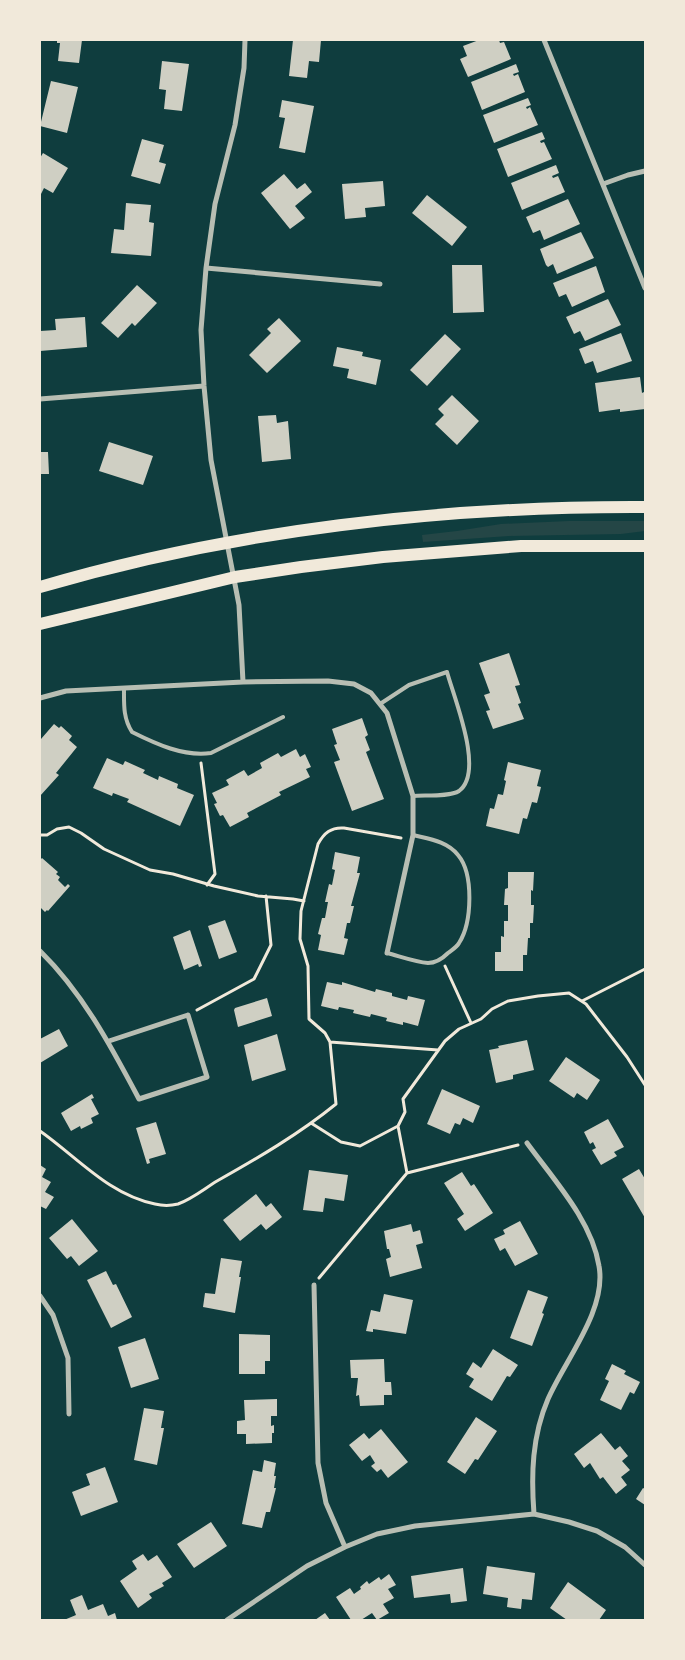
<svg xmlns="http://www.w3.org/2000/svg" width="685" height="1660" font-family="Cabin,sans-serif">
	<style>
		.green { fill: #244646 }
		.building { fill: #cfcfc3 }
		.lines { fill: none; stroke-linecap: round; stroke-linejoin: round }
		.path { stroke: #f1e9da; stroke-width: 3 }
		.service { stroke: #b8beb3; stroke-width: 4 }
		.minor { stroke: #b8beb3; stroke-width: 5 }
		.primary { stroke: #f1e9da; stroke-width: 12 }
	</style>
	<rect width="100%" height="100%" fill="#0f3d3e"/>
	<!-- green -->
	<path class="green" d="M569,521H645V531L621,534L509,536L423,542L422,535L457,531L501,524Z"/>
	<!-- building -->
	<path class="building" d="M57,40H82L79,63L58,61L60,43H57Z
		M293,40H321L319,62L309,61L307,78L289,76Z
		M479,40H499L500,43L504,42L511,59L468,77L460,59L467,56L463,46Z
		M162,61L189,64L182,111L164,109L166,90L159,89Z
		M516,64L519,72L513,74L514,76L518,74L525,92L482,110L471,82Z
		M51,81L78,87L67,133L40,126Z
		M528,98L531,105L526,107L527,109L530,107L538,125L494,143L483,115Z
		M282,100L314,106L305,153L279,148L285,118L279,117Z
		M542,132L545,139L540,141L541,143L544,142L552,159L508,177L497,149Z
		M142,139L164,145L159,162L166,164L160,184L131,176Z
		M43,153L68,168L53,193L44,188L40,196V158Z
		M556,165L559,173L552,176L553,178L558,176L565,192L522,210L511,183Z
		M284,174L297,189L305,183L312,192L295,206L305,218L290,229L261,193Z
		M383,181L385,206L365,208L366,217L345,219L342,184Z
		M427,195L467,227L452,246L412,213Z
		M568,199L580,224L544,240L540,230L533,233L526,217Z
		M126,203L151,205L149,222L154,223L151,256L111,253L114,229L124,230Z
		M581,232L594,258L557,274L553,264L548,267L546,265L540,249Z
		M452,265H482L484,312L453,313Z
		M596,266L605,292L572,307L566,294L559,297L553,283Z
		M137,285L157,303L135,326L132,323L118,338L101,323Z
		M608,299L621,325L585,341L580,331L574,334L566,317Z
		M85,317L87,347L40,351V331L56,330L55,319Z
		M279,318L301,341L267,373L249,355L271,333L267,329Z
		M621,333L632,361L597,373L593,361L585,364L579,349Z
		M445,334L461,349L427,386L410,370Z
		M337,347L363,352L362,356L381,360L376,385L347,378L349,369L333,366Z
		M640,377L642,393L644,392L645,409L620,412V409L599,412L595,383Z
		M452,395L479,421L457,445L435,424L444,415L438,409Z
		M276,415L277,423L288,421L291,459L262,462L258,416Z
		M109,442L153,456L143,485L99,471Z
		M40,452H48L49,474H40Z
		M509,653L520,685L515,686L521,703L518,704L524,719L493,729L486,711L490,710L484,695L490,693L479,663Z
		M362,718L368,735L365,737L370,750L366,752L384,799L352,811L334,762L340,760L334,745L337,744L332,729Z
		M54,724L59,728L61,726L72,736L69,740L77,747L56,773L59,775L40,796V738L41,739Z
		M296,749L300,757L305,754L311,767L306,769L310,777L279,792L281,795L247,813L249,817L230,827L223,815L220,816L214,804L217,803L212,793L229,785L226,780L244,770L248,776L262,768L260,763L278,753L281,757Z
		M107,758L123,765L125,761L145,770L143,773L158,780L159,776L178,784L177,788L194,795L180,826L127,802L129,799L113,793L112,796L93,788Z
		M508,762L541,770L537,786L541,787L537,803L532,802L527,819L523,818L519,834L486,826L490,808L494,809L498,794L503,795L506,781L504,780Z
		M335,852L360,857L357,873H360L351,906H354L350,923H347L344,938L348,939L344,955L318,950L321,935L318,934L322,918H325L328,902H325L329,884L332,885L335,870L332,869Z
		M42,858L58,872L56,874L60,877L58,880L65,887L68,884L70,886L48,911L47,910L45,912L40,907V860Z
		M508,872H534L533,891L531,890V905H534L533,923H530V938H528L527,955H523V971H495V952H501V936L504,937V921H508V905H504L505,889L508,888Z
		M225,920L237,952L219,959L208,926Z
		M190,930L202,966L199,967L198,964L184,970L173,937Z
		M327,982L342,985V982L375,992L376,989L392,993V996L407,1000L408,996L425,1000L418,1026L403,1022V1025L386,1021L387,1018L371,1014L370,1017L353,1013L354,1010L339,1007L338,1010L321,1006Z
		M267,998L272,1016L238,1027L234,1010L235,1008Z
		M59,1029L68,1046L40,1063V1039Z
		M277,1034L286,1070L252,1081L244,1045Z
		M527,1040L534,1070L513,1075V1079L496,1083L489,1050L499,1048L498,1046Z
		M566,1057L600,1080L587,1100L577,1093L574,1098L549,1081Z
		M442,1089L480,1106L473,1123L463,1118L460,1125L455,1123L450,1134L427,1124Z
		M92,1094L94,1098L91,1099L99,1114L91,1118L93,1123L81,1129L80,1126L71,1131L61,1113Z
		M608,1119L624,1147L614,1152L617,1156L601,1165L592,1150L596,1148L593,1142L590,1144L584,1132Z
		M156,1122L166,1154L149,1159L150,1163L147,1164L136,1128Z
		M40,1165L46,1169L42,1177L51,1182L45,1192L54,1197L46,1209L40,1206Z
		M639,1169L645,1179V1218L622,1179Z
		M309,1170L348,1175L344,1201L325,1198L323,1212L303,1210Z
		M462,1172L471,1186L474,1184L493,1213L465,1231L457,1219L464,1214L444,1183Z
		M256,1194L266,1207L271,1203L282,1217L266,1230L261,1224L240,1241L223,1220Z
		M72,1219L98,1251L79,1266L71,1256L67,1259L49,1238Z
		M520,1221L538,1254L515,1266L505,1248L500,1251L494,1239L505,1234L503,1230Z
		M411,1224L413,1232L420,1230L423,1243L416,1245L422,1268L390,1277L386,1259L391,1257L389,1249H387L384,1231Z
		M221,1258L242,1261L239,1277H241L235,1313L203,1307L205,1293L215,1294Z
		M106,1271L113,1285L116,1284L132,1317L111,1328L87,1280Z
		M528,1290L548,1297L542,1313L544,1314L532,1346L510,1338Z
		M384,1294L413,1300L406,1334L373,1329V1332L366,1331L371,1310L380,1312Z
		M239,1334L270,1335V1361H265V1374H239Z
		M145,1338L159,1379L131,1388L118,1347Z
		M493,1349L518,1365L510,1377L507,1376L492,1401L469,1387L474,1379L466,1374L473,1362L481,1368Z
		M384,1359L385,1382H391L392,1395H384V1405L360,1406L359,1395L356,1396L358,1378H351L350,1360Z
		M612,1364L626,1371L624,1374L640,1382L634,1394L630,1392L621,1410L600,1400L609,1381L605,1379Z
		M277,1399V1416H271V1426L274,1425V1433H272V1443L246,1444V1434H237V1421L245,1420L244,1400Z
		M144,1408L164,1411L161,1428H164L157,1465L134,1460Z
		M476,1417L497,1431L478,1460L475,1459L465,1474L447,1462Z
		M381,1429L408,1462L388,1478L381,1469L377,1472L371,1466L375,1463L370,1455L362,1461L349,1445L364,1433L369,1439Z
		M601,1433L615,1450L620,1446L628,1456L622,1461L630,1470L621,1477L627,1485L616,1494L603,1477L600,1479L590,1463L584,1468L574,1454Z
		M264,1460L276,1463L274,1476H276L274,1488H276L270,1512H266L262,1528L242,1524L253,1470L262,1472Z
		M105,1467L118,1502L81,1516L72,1492L90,1485L86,1474Z
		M643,1488L645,1489V1505L636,1499Z
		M211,1522L227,1546L194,1568L177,1544Z
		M143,1554L148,1561L157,1555L172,1577L162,1583L164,1586L149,1594L152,1598L138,1608L120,1581L137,1569L132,1561Z
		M487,1566L535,1573L532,1600L522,1599L521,1609L507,1607L508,1598L483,1594Z
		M463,1568L467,1601L451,1603L450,1594L414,1598L411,1576Z
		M389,1574L396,1585L388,1589L394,1598L383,1604L389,1613L377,1620L372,1613L361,1620H351L336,1597L350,1588L354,1594L361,1589L360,1587L367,1581L369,1584L379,1577L381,1580Z
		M568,1582L606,1610L599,1620H567L550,1608Z
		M82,1595L88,1610L103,1604L108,1616L115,1613L117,1620H64L76,1615L70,1600Z
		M325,1613L330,1620H315Z"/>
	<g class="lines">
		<!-- path -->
		<path class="path" d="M201,763L215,874L207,885
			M40,835H47L57,829L69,827L81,833L104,849L150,870L173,874L214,886L258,896L293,899L304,901
			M445,966L471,1023
			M582,1001L645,969
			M197,1010L254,979L271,945L266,896
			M330,1042L438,1050
			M311,1123L341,1142L360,1146L398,1126L405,1112L403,1099L445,1041L459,1029L481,1019L492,1009L508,1001L538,996L569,993L586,1004L627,1057L645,1085
			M40,1131C77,1157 109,1195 155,1204C163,1206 170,1206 178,1204C192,1199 204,1189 217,1181C258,1158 299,1134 336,1104L330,1042L325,1033L309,1019L308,966L300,939L301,911L318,844C324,833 331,827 344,828L401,838
			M407,1173L518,1145
			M319,1278L407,1173L398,1126"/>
		<!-- service -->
		<path class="service" d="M124,688C124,704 123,718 132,732C156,744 184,757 211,753L283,717
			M380,704L409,685L447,672C454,698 485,772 459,791C450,797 424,795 413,796
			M387,953C399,956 415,962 428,963C435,963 443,958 448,953C452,950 457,947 459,943C472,923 474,874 458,855C447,841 429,839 413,835"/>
		<!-- minor -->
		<path class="minor" d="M544,40L645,288
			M603,184L628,175L645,171
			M206,268L380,284
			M40,399L204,386
			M243,682L239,605L211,460L204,386L201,330L206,268L215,204L235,125L244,68L245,40
			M40,698L66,691L243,682L328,681L354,684L371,693L387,713L413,796V835L387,953
			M40,951C82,992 111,1046 139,1099L207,1077L188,1015L109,1041
			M527,1143C554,1180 592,1221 599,1266C607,1310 565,1360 548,1399C532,1436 531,1475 534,1514
			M314,1285L318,1463L326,1503L345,1547
			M40,1296L53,1315L68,1358L69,1414
			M227,1620L307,1566L345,1547L377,1534L415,1526L534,1514L569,1522L597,1531L625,1547L645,1565"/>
		<!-- primary -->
		<path class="primary" d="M40,587C234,530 443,506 645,507
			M40,624L235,577L301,567L383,557L521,546H645"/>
	</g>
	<!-- border -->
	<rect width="685" height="1660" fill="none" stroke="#f1e9da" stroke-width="82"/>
</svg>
